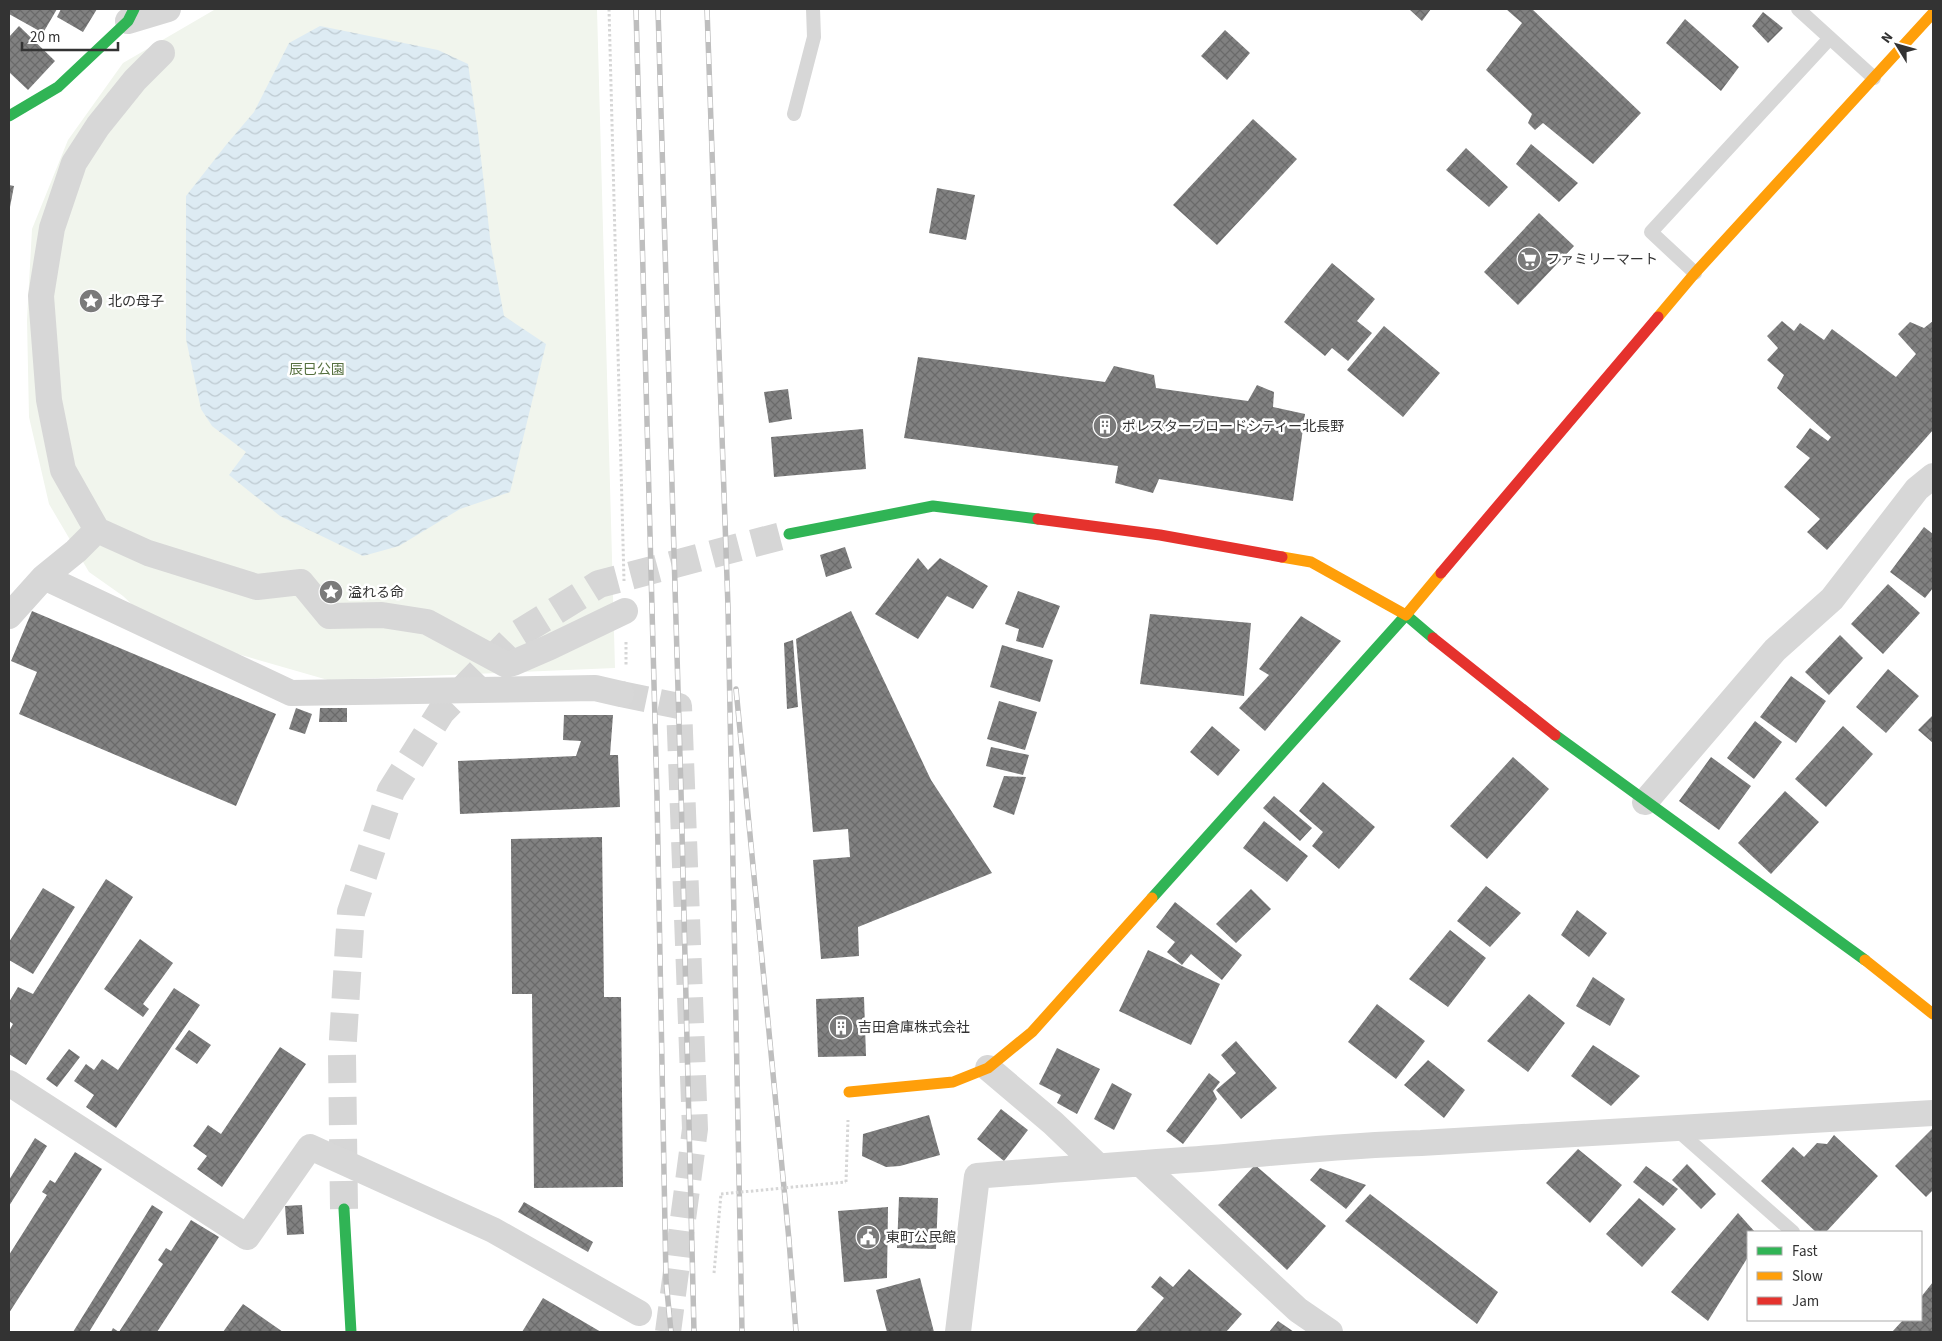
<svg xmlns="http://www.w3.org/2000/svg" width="1942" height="1341" font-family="'Source Sans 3','Noto Sans JP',sans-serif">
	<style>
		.park { fill: #f1f5ed }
		.water { fill: url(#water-waves) }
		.building { fill: url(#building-cross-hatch) }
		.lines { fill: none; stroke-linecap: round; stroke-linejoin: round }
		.street-tunnel { stroke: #d6d6d6; stroke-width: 26; stroke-dasharray: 26 13; stroke-linecap: butt }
		.secondary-tunnel { stroke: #d6d6d6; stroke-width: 28; stroke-dasharray: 28 14; stroke-linecap: butt }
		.path { stroke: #d6d6d6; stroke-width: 3; stroke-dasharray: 2.5 2.5; stroke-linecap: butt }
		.lane { stroke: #d7d7d7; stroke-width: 14 }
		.street { stroke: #d7d7d7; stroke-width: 26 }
		.fast { stroke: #30b455; stroke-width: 11 }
		.slow { stroke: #ff9f0a; stroke-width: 11 }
		.jam { stroke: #e5322d; stroke-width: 11 }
		.rail-casing { stroke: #bebebe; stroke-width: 5.5 }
		.rail { stroke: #fff; stroke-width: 4; stroke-dasharray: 11; stroke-linecap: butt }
		.path-bridge { stroke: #d6d6d6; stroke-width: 3; stroke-dasharray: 2.5 2.5; stroke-linecap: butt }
		.labels { text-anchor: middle; stroke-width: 5; stroke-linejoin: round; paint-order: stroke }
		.poi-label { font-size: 14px; fill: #333; stroke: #fff; text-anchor: start }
		.park-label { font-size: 14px; fill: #56703f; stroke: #fff }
	</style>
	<defs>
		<pattern id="water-waves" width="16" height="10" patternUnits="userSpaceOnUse" patternTransform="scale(1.25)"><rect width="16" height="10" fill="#ddebf3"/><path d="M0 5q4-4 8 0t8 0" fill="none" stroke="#becad1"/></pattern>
		<pattern id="building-cross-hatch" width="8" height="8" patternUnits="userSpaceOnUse" patternTransform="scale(1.25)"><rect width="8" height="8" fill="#818181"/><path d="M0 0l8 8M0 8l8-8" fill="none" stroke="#6a6a6a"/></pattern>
	</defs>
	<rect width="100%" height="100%" fill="#fff"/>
	<!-- park -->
	<path class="park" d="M219,9H597L615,668L328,680L161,632L123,596L89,572L49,504L29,417L27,320L32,229L68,140L123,63L214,10Z"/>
	<!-- water -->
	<path class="water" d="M320,26L438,50L468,64L478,132L491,246L504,316L546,344L510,492L460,509L399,546L363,556L280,516L229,475L246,452L212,426L201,409L186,339V196L226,145L254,112L289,43Z"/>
	<!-- building -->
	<path class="building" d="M9,9H57L43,33L9,14Z
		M61,9H97L83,32L57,17Z
		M1409,9H1431L1422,21Z
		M1506,9H1532L1641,113L1593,164L1543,123L1535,130L1528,123L1532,114L1486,70L1522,23Z
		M1763,12L1783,28L1768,43L1752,26Z
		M1685,19L1739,67L1721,91L1666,43Z
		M19,26L55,61L28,90L9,72V37Z
		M1225,30L1250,53L1227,80L1201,56Z
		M1253,119L1297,159L1217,245L1173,205Z
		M1531,144L1578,183L1559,202L1516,164Z
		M1466,148L1508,187L1489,207L1446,170Z
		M9,185L14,186L10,207H9Z
		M937,188L975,195L966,240L929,233Z
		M1539,213L1574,246L1518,305L1484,272Z
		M1332,263L1375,299L1357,321L1372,333L1348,361L1332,348L1325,356L1284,322Z
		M1782,321L1794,331L1800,323L1824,340L1832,329L1896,377L1916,354L1898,334L1910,322L1924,328L1933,321V430L1827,550L1807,532L1820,519L1784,487L1810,458L1796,447L1810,428L1828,441L1831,437L1777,388L1784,375L1767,360L1778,348L1767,336Z
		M1384,326L1440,373L1403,417L1347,370Z
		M918,357L1105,382L1114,366L1154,375L1156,388L1248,401L1257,385L1274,392L1273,407L1305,414L1293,501L1159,479L1153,493L1115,483L1118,466L904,438Z
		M788,389L792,419L769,423L764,392Z
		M863,429L866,469L774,477L771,437Z
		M1924,527L1933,534V588L1925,598L1890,572Z
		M845,547L852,568L826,577L820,555Z
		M918,558L928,570L940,558L988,586L973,609L947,596L918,639L875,614Z
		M1888,584L1920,613L1883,654L1851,624Z
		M1018,591L1060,606L1043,648L1016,641L1019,629L1005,624Z
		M32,611L276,714L236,806L19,714L37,672L11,661Z
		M851,611L931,780L992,873L858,927L859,956L821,959L813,860L850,857L848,829L813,832L796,639Z
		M1150,614L1251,623L1244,696L1140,684Z
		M1301,616L1341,641L1265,731L1239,708L1269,675L1259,669Z
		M1840,635L1863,658L1829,695L1805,672Z
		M793,640L798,707L787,709L784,643Z
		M1002,645L1053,660L1040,702L990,687Z
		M1888,669L1919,696L1886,733L1856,707Z
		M1791,676L1826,701L1796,743L1760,717Z
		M999,701L1037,712L1025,750L987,739Z
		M296,708L312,714L305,734L289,729Z
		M320,708H347V722H319Z
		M564,715H613L610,755H618L620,807L460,814L458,761L576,756L581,741L563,740Z
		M1933,715V743L1918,730Z
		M1755,721L1782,742L1754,779L1727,758Z
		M1212,726L1240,750L1218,776L1190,752Z
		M1843,726L1873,754L1826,807L1795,779Z
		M991,747L1029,755L1023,775L986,766Z
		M1513,757L1549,789L1487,859L1450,826Z
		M1711,757L1751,786L1719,830L1679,801Z
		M1004,776L1026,777L1014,815L993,807Z
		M1323,782L1375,827L1339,869L1312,846L1323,832L1299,811Z
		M1785,791L1819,822L1771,874L1738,843Z
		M1274,796L1312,828L1300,841L1263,808Z
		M1264,821L1308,856L1287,882L1243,848Z
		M602,837L604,997H621L623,1187L534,1188L532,994H512L511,839Z
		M106,879L133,897L26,1065L9,1054V1031L13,1024L9,1021V1002L18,987L33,994Z
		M1486,886L1521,913L1490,947L1457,921Z
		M43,888L75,907L33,974L9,960V942Z
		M1251,889L1271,909L1236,943L1216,924Z
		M1175,902L1242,955L1222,980L1191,954L1182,965L1167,952L1175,942L1156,927Z
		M1577,910L1607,933L1589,957L1561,935Z
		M1450,930L1486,958L1448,1007L1409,979Z
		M140,939L173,963L143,1004L149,1009L143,1017L104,989Z
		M1148,950L1220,984L1191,1045L1119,1011Z
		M1593,977L1625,999L1610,1026L1576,1006Z
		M174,988L200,1005L116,1128L86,1107L94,1095L74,1081L86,1064L94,1070L102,1059L118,1070Z
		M1529,994L1565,1023L1528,1072L1487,1041Z
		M864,997L866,1056L818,1057L816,999Z
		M1377,1004L1425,1041L1396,1079L1348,1042Z
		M189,1030L211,1045L197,1064L175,1049Z
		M1236,1041L1277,1088L1241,1119L1216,1090L1236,1073L1221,1055Z
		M1593,1045L1640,1076L1611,1106L1571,1076Z
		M280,1047L306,1064L222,1187L197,1169L207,1156L193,1146L208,1125L221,1134Z
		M1057,1048L1100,1069L1077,1114L1057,1103L1061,1095L1039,1084Z
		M69,1049L80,1057L57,1087L46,1079Z
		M1428,1060L1465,1090L1444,1118L1404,1085Z
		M1209,1073L1220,1082L1213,1091L1217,1099L1183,1144L1166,1131Z
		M1112,1083L1132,1094L1114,1130L1094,1119Z
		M1001,1109L1028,1130L1004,1161L977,1139Z
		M929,1115L940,1155L900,1166L886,1167L862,1156L863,1134Z
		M1933,1128V1190L1926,1197L1895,1166Z
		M1834,1135L1878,1176L1826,1232H1816L1761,1181L1793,1147L1804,1157L1817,1143L1827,1144Z
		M35,1138L47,1146L9,1206V1180Z
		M1578,1149L1622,1185L1590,1223L1546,1183Z
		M75,1152L102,1169L9,1313V1255L47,1195L42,1192L50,1180L55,1183Z
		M1687,1164L1716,1194L1701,1209L1672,1180Z
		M1255,1165L1326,1226L1287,1270L1218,1205Z
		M1646,1166L1678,1189L1663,1206L1633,1182Z
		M1320,1168L1366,1185L1346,1209L1310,1180Z
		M1370,1194L1498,1292L1477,1324L1345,1221Z
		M899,1197L938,1198L936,1249L897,1248Z
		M1639,1198L1676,1229L1642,1267L1606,1234Z
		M524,1202L593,1242L588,1252L518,1212Z
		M152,1205L163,1212L89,1332H73Z
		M302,1205L304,1234L287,1235L285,1206Z
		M888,1207L887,1278L844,1282L838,1211Z
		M1738,1213L1755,1232H1748V1257L1708,1321L1671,1292Z
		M191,1220L219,1237L157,1332H111L113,1328L119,1332L163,1264L158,1260L166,1248L171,1251Z
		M1189,1269L1242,1314L1226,1332H1135L1164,1298L1151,1287L1160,1276L1173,1287Z
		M920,1278L934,1332H887L876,1290Z
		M1933,1282V1332H1892L1903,1320H1921V1297Z
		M543,1298L601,1332H522Z
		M243,1304L283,1332H223Z
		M1278,1321L1294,1332H1269Z"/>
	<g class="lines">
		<!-- street-tunnel -->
		<path class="street-tunnel" d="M621,694L679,706L695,1129L668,1332"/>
		<!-- secondary-tunnel -->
		<path class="secondary-tunnel" d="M344,1209L342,1055L351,912L391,791L441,712L515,636L599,584L789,534"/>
		<!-- path -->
		<path class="path" d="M609,9L624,581
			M626,642V666
			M846,1182L848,1120
			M714,1273L721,1194"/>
		<!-- lane -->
		<path class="lane" d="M1798,9L1874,78
			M794,114L814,37L813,9
			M1695,273L1651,232L1830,38
			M1676,1129L1793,1232"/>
		<!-- street -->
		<path class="street" d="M128,21L168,9
			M97,530L148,553L257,587L301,582L329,616L382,615L427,622L505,664L513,663L550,647L625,611
			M44,577L76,551L97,530L63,470L49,400L41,296L52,228L74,163L98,126L135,80L162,53
			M9,616L44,577L291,693L595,688L621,694
			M1645,802L1775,650L1832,599L1917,489L1933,476
			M988,1068L1053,1123L1097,1165
			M9,1083L247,1237L310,1147L493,1230L639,1313
			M1141,1164L1298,1310L1330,1332
			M958,1332L977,1176C1056,1169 1134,1164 1212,1158C1282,1152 1350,1145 1421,1143L1933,1113"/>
		<!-- fast -->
		<path class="fast" d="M9,116L58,87L128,21L134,9
			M789,534L933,506L1038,519
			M1555,735L1865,960
			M1152,898L1406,615L1433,638
			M344,1209L351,1332"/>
		<!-- slow -->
		<path class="slow" d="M1658,317L1695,273L1933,13
			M1282,557L1311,562L1406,615L1441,573
			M1865,960L1933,1014
			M849,1092L953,1082L988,1068L1032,1032L1152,898"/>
		<!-- jam -->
		<path class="jam" d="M1038,519L1160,535L1282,557
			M1441,573L1658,317
			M1433,638L1555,735"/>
		<!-- rail casing -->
		<g class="rail-casing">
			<path id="rail" d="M636,9L657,796L666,1280L671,1332
				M658,9L681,791L694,1332
				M707,9L728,607L742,1332
				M736,689L789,1240L796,1332"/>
		</g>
		<!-- rail -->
		<use href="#rail" class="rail"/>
		<!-- path-bridge -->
		<path class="path-bridge" d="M721,1194L846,1182"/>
	</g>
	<!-- icons -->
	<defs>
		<g id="supermarket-disc" transform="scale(1.25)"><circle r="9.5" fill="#7a7a7a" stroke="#fff"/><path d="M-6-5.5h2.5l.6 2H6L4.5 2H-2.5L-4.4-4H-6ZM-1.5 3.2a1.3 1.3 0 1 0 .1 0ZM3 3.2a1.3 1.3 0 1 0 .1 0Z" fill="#fff"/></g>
		<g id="sight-disc" transform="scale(1.25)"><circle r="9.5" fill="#7a7a7a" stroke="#fff"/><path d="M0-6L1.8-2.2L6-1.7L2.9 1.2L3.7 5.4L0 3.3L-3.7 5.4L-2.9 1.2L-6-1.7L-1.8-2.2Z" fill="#fff"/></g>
		<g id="building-disc" transform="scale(1.25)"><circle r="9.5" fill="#7a7a7a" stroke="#fff"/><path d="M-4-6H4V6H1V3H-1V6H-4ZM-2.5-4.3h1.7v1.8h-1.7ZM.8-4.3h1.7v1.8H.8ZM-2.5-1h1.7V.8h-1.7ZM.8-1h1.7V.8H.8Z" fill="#fff"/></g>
		<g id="civic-disc" transform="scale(1.25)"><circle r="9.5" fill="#7a7a7a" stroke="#fff"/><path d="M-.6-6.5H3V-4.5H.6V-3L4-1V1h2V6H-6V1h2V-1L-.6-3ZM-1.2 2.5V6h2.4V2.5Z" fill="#fff"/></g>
	</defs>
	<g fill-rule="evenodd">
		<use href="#supermarket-disc" x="1529" y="259"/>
		<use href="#sight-disc" x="91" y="301"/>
		<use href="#building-disc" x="1105" y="426"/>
		<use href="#sight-disc" x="331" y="592"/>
		<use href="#building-disc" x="841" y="1027"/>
		<use href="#civic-disc" x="868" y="1237"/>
	</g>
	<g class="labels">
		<!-- poi labels -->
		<g class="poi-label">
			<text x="1546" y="264">ファミリーマート</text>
			<text x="108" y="306">北の母子</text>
			<text x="1122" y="431">ポレスターブロードシティー北長野</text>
			<text x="348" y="597">溢れる命</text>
			<text x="858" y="1032">吉田倉庫株式会社</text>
			<text x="886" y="1242">東町公民館</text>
		</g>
		<!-- park labels -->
		<g class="park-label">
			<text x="317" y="374">辰巳公園</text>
		</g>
	</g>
	<!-- border -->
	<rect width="1942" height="1341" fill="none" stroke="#333333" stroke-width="20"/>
	<!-- legend -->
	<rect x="1747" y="1231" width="175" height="90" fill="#ffffff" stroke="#adadad"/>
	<rect x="1757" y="1247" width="25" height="8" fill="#30b455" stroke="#adadad"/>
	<text x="1792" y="1256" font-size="15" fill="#333333">Fast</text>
	<rect x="1757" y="1272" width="25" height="8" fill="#ff9f0a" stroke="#adadad"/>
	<text x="1792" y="1281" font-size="15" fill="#333333">Slow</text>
	<rect x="1757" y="1297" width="25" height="8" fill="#e5322d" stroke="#adadad"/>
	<text x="1792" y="1306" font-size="15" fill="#333333">Jam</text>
	<!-- north arrow -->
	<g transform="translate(1897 45) rotate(307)" stroke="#ffffff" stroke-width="4" paint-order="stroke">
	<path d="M0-4L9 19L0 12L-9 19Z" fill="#333333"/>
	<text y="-8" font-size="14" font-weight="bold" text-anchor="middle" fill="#333333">N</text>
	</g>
	<!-- scale -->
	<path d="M22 42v8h96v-8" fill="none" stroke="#333333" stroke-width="2.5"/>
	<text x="30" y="42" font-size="15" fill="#333333" stroke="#ffffff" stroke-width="4" paint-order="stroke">20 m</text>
</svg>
